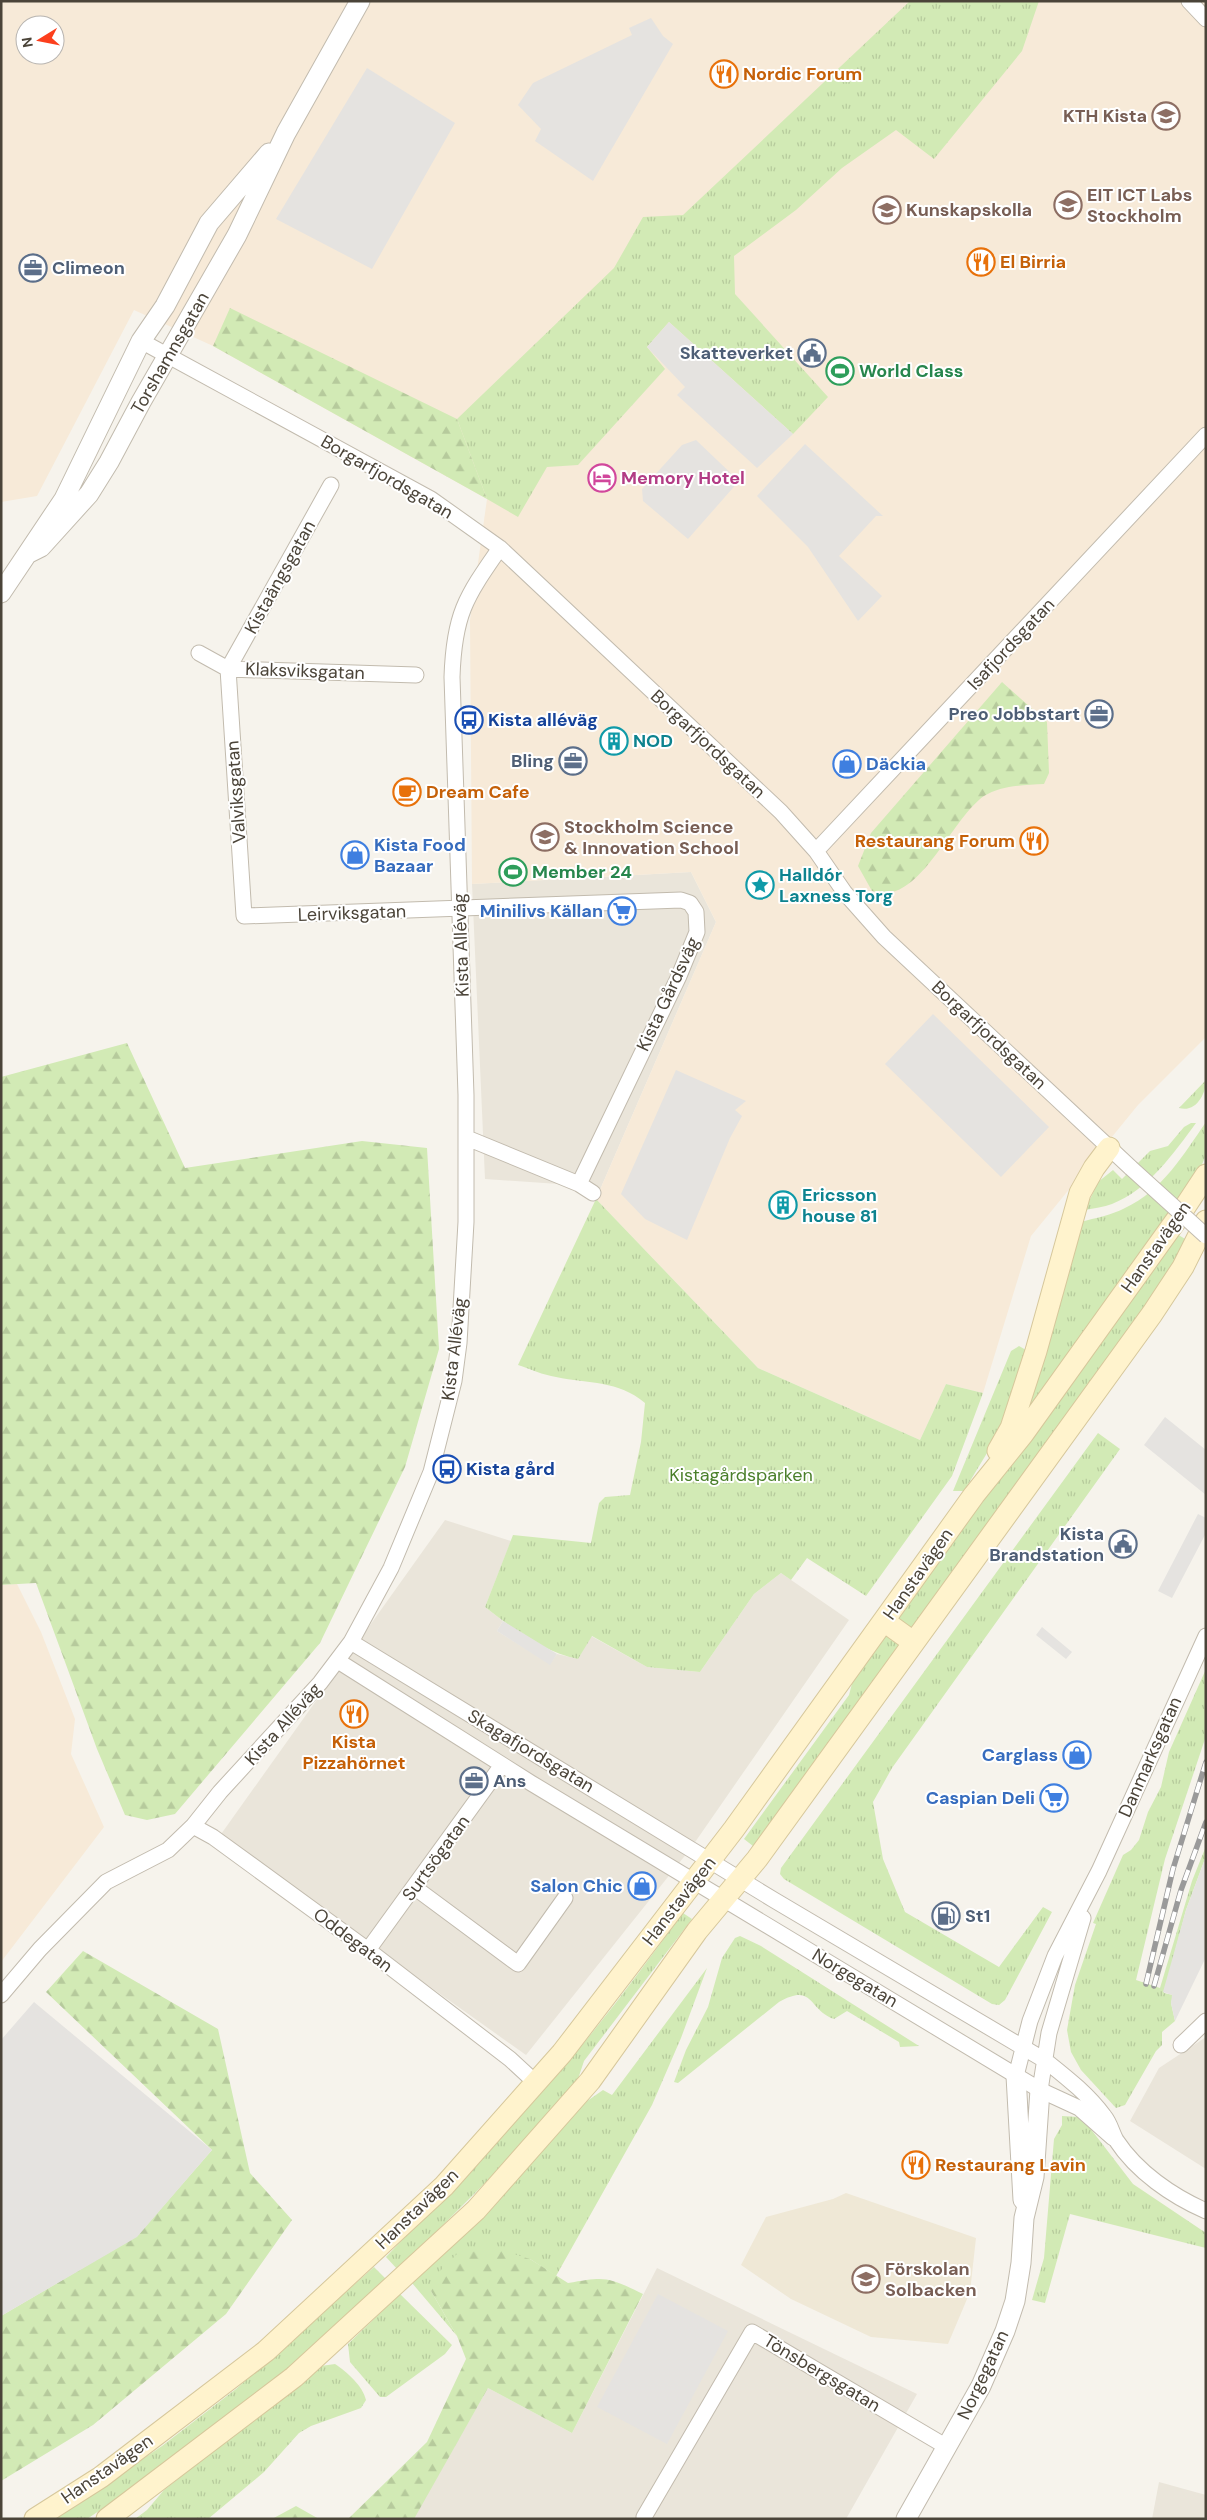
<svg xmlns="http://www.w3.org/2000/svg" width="1207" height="2520" font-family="'DM Sans',sans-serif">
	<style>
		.residential { fill: #eae5da }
		.commercial { fill: #f7ead8; fill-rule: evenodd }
		.education { fill: #efe8d6 }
		.grass { fill: url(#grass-tufts) }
		.forest { fill: url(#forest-firs) }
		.parking { fill: #e5e3e0 }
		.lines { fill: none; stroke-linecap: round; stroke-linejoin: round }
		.minor-casing { stroke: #c2bbae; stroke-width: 17 }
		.tertiary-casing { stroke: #c2bbae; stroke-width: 21 }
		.secondary-casing { stroke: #d6c79b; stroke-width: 23 }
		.minor { stroke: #fff; stroke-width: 15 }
		.tertiary { stroke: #fff; stroke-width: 19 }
		.secondary { stroke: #fff3cd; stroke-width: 21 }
		.rail-casing { stroke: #9a9a9a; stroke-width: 5.5 }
		.rail { stroke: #fff; stroke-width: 4; stroke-dasharray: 11; stroke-linecap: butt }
		.minor-bridge-casing { stroke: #c2bbae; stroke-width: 17; stroke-linecap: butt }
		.minor-bridge { stroke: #fff; stroke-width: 15 }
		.labels { text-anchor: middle; stroke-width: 4; stroke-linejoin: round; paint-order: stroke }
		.food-label { font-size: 18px; font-weight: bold; fill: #c56008; stroke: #fff; text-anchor: start }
		.education-label { font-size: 18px; font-weight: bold; fill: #785e54; stroke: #fff; text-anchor: start }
		.service-label { font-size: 18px; font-weight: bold; fill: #4e5e75; stroke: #fff; text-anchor: end }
		.street-label { font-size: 18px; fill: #4b4439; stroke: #fff }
		.leisure-label { font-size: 18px; font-weight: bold; fill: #27864d; stroke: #fff; text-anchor: start }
		.hotel-label { font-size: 18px; font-weight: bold; fill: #b23c85; stroke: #fff; text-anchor: start }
		.transit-label { font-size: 18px; font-weight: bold; fill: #164399; stroke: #fff; text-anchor: start }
		.culture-label { font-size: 18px; font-weight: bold; fill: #0d838f; stroke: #fff; text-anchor: start }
		.shop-label { font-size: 18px; font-weight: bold; fill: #366cbe; stroke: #fff; text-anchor: end }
		.park-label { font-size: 18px; fill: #4a7f2a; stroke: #fff }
	</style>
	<defs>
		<pattern id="grass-tufts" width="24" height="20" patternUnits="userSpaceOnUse" patternTransform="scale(1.25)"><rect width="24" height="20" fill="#d2eab5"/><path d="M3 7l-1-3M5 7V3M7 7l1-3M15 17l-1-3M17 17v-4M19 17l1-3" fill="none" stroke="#b6ca9c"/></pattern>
		<pattern id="forest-firs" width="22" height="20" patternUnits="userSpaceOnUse" patternTransform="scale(1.25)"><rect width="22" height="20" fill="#d2eab5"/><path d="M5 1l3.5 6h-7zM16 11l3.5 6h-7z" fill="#b6ca9c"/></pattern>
	</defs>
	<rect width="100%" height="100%" fill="#f6f3ec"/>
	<!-- residential -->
	<path class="residential" d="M691,872L716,922L596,1199L573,1185L485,1179L472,884Z
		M445,1520L511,1541L485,1607L503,1621L497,1631L550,1664L557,1654L578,1659L591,1636L647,1667L700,1672L754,1594L781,1573L849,1620L691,1848L526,2055L219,1837Z
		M1206,2037V2169L1130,2121L1159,2068Z
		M657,2268L917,2394L846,2519H413L488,2388L572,2433Z
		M1159,2482L1206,2495V2519H1152Z"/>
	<!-- commercial -->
	<path class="commercial" d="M1,1H1206V1037L1138,1105L1031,1236L983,1393L946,1384L920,1440L758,1368L596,1199L716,922L691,872L472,884L470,620L487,499L213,346L134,310L37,496L1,502ZM25,25H55V55H25Z
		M17,1584L41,1632L75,1719L71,1754L104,1827L1,1962V1585Z"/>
	<!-- education -->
	<path class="education" d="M846,2193L976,2238L970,2292L948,2344L871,2337L791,2299L741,2265L766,2217L833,2199Z"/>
	<!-- grass -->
	<path class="grass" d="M910,1H1039L1022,51L934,159L896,130L842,168L796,210L734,256L735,294L828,397L793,434L669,322L647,347L665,369L578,465L547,467L518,517L487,499L457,419L614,268L643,217L683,215Z
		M1206,1080C1206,1094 1196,1113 1179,1108Z
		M1206,1122V1155L1197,1176L1025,1417L1081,1222C1095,1218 1112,1215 1125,1208C1162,1191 1184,1154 1206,1122Z
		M1191,1123H1196C1174,1153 1148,1190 1112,1204C1104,1207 1094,1208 1085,1210L1098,1182L1113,1170L1122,1179L1150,1151L1168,1146L1184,1127Z
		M596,1199L758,1368L920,1440L946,1384L983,1393L952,1476L866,1596L807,1558L791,1580L781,1573L754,1594L700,1672L647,1667L592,1636L578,1659C544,1652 513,1629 485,1607L513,1535L591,1543L599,1503L605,1497L630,1495L641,1442L645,1403C618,1380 589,1384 556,1377C543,1375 530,1369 518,1365Z
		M1175,1233L1187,1240L1158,1291L911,1630L896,1618Z
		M1019,1346L1026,1350L1004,1425L964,1491H953L1011,1351Z
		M1098,1433L1120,1449L892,1768L873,1802L883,1859L905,1912L999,1967L1043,1907L1052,1912L1005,2000L999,2005L992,2004L784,1879L780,1874L781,1868Z
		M886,1634L900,1644L753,1846L744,1839L849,1695L854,1676Z
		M1206,1669V1736L1165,1859L1136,1980L1160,1988L1192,1881L1206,1846V1856L1186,1910L1164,1993L1173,1995L1171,2003L1175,2021L1162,2032V2045L1156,2051L1125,2105L1116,2108L1081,2070L1071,2052L1067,2030L1075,1985L1096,1924L1093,1923L1123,1855L1131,1850L1139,1840L1148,1812L1161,1787L1169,1752Z
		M683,1913L692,1919L584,2061L577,2082L490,2178L398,2270L386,2257C445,2195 505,2134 562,2069C605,2019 644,1966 683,1913Z
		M740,1936L761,1946L919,2046L900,2047L899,2042L847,2011L834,2019C808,2010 814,1982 779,2002L678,2083L674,2082L686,2050L708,2007L722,1958L735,1938Z
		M707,1968L681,2038L652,2105L556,2276L530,2259L431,2291L457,2336L412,2283L580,2106L603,2090L612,2095Z
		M1062,2116L1079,2117L1090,2128L1133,2184L1206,2233V2248L1070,2214L1045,2303L1032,2300L1044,2258L1054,2139L1062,2125Z
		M374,2267L387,2280L306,2353L219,2426L148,2478L87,2519H54L162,2446L236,2389Z
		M400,2294L452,2345L445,2354L386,2397H380L350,2362L348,2344Z
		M335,2364C347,2372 363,2386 366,2400L361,2408L311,2426L299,2433L264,2472L208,2519H135L147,2510L164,2490L321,2366Z"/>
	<!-- forest -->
	<path class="forest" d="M230,308L457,419L487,499L213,346Z
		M1002,682L1047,722L1049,773L1044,784C1025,785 1001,785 984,796C954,817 926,888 888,893C883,893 877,892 872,891L858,866L871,833Z
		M127,1043L185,1168L362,1141L427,1148L439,1349L405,1467L320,1643L175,1814L147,1820L125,1815L97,1749L36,1583L1,1585V1077Z
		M83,1951L218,2029L250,2173L292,2220L226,2314L93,2425L1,2481V2316L137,2236L212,2150L46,1992Z
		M501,2250L530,2259L568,2283C607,2276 608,2277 643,2294L572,2433L488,2388L414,2519H348L427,2442L466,2359L457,2336L431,2291L440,2271L459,2252Z
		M296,2506L319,2519H272Z"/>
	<!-- parking -->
	<path class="parking" d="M651,18L663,36L673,44L593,181L535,141L541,129L518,105L533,83L632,35L629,28Z
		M367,68L455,123L372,269L276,219Z
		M669,322L793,434L757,468L677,395L685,387L647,347Z
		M696,440L739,481L688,539L643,501L642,489L682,445Z
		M805,444L883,516H876L839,556L882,596L858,621L808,547L757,496Z
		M933,1014L1049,1127L1001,1177L885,1064Z
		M676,1070L746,1101L735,1110L742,1116L730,1138L687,1240L645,1219L621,1194Z
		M1165,1417L1206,1450V1495L1144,1445Z
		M1198,1514L1206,1518V1533L1172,1598L1158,1591Z
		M503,1621L557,1654L550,1665L497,1631Z
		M1042,1627L1072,1652L1066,1659L1036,1635Z
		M1206,1856V1957L1175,2021L1171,2003L1172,1995L1163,1992L1186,1910Z
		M34,2002L212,2150L137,2237L1,2316V2040Z
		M658,2294L728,2331L667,2444L597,2407Z"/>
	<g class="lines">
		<!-- minor casing -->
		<g class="minor-casing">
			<path id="minor" d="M1189,1L1206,19
				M141,341L431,499L500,548L781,812L816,851L845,893L884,937L1131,1168
				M199,653L228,669L416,675
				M228,669L244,916L681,900L690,903L696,912L697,932L679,976L579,1184L593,1193
				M228,669L331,485
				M816,851L1206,435
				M467,1138L579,1184
				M351,1642L774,1900L1046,2061C1066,2077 1088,2094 1104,2116C1110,2123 1112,2133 1116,2140C1137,2172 1172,2196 1206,2211
				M338,1661L531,1783L1040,2090L1079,2108L1113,2138
				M193,1826L213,1837L368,1950L510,2059L536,2083
				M414,1887L518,1964L565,1898
				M368,1950L502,1765
				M1,1995L40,1949L106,1882L168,1850L193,1826L220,1792L320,1683L351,1642L391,1568L431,1472L454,1381L459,1343L466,1222V1095L452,677C454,615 465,598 500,548
				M1181,2045L1206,2021
				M1016,2076L1030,2021L1055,1956L1099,1871L1206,1636
				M1040,2090L1049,2033L1083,1918
				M644,2517L752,2332L947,2447"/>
		</g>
		<!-- tertiary casing -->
		<g class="tertiary-casing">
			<path id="tertiary" d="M29,553L41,547L89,494L109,462L141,402L237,235L286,133L360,1
				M1,593L64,499L141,341L165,306L209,223L269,153
				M1016,2076L1023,2200
				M906,2519L981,2386L1005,2331L1015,2301L1021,2263L1024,2218L1034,2177L1040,2090"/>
		</g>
		<!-- secondary casing -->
		<g class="secondary-casing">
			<path id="secondary" d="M998,1451L1011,1428L1036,1351L1080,1193L1094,1168L1109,1148
				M884,1621L913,1642
				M35,2519L101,2477L266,2351L444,2186L562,2053L734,1829L974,1495L1023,1434L1177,1219L1206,1175
				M107,2519L294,2377L476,2210L590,2081L697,1931L757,1859L1152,1314L1183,1267L1206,1221"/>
		</g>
		<!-- minor -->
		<use href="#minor" class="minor"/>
		<!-- tertiary -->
		<use href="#tertiary" class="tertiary"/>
		<!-- secondary -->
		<use href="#secondary" class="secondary"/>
		<!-- rail casing -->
		<g class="rail-casing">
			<path id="rail" d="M1146,1984L1173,1869L1206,1762
				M1154,1986L1181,1890L1206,1822"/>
		</g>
		<!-- rail -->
		<use href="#rail" class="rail"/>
		<!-- minor-bridge casing -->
		<g class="minor-bridge-casing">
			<path id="minor-bridge" d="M1131,1168L1206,1236"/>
		</g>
		<!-- minor-bridge -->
		<use href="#minor-bridge" class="minor-bridge"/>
	</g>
	<!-- icons -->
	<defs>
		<g id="restaurant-ring" transform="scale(1.4375)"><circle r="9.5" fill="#fff" stroke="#e8710a" stroke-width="1.5"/><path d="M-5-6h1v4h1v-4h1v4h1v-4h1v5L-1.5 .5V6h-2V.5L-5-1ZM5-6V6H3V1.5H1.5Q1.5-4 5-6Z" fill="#e8710a"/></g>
		<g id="university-ring" transform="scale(1.4375)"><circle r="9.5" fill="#fff" stroke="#8d6e63" stroke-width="1.5"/><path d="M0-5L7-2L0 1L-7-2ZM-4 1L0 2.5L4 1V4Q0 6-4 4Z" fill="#8d6e63"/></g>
		<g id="school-ring" transform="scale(1.4375)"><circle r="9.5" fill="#fff" stroke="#8d6e63" stroke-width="1.5"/><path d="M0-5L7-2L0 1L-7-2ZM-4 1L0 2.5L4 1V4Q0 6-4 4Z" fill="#8d6e63"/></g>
		<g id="office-ring" transform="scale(1.4375)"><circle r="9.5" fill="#fff" stroke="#5c6f8a" stroke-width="1.5"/><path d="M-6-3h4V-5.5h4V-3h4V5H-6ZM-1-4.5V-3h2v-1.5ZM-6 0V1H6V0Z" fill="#5c6f8a"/></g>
		<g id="civic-ring" transform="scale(1.4375)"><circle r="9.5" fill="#fff" stroke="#5c6f8a" stroke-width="1.5"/><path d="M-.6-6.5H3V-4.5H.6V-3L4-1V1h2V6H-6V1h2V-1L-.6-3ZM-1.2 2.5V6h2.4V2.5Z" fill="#5c6f8a"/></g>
		<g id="stadium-ring" transform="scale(1.4375)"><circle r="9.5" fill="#fff" stroke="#2e9e5b" stroke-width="1.5"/><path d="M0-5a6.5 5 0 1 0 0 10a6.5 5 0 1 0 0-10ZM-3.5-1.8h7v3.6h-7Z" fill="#2e9e5b"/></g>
		<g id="hotel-ring" transform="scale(1.4375)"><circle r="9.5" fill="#fff" stroke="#d1479c" stroke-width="1.5"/><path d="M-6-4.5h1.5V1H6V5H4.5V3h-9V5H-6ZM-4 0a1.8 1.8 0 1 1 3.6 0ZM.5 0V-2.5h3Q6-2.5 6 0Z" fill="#d1479c"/></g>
		<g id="bus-ring" transform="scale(1.4375)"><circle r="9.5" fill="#fff" stroke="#1a4fb4" stroke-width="1.5"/><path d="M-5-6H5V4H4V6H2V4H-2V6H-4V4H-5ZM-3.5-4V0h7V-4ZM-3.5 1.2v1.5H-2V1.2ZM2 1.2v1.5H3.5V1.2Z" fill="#1a4fb4"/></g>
		<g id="building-ring" transform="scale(1.4375)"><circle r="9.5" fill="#fff" stroke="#0f9aa8" stroke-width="1.5"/><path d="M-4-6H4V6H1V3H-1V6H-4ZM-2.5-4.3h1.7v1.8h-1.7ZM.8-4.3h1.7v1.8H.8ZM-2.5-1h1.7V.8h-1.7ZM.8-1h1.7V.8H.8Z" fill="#0f9aa8"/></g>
		<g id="shop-ring" transform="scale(1.4375)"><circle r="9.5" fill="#fff" stroke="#3f7fe0" stroke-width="1.5"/><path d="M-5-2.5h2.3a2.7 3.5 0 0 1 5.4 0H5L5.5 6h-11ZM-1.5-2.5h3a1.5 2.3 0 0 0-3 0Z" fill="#3f7fe0"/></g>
		<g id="cafe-ring" transform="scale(1.4375)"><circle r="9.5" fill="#fff" stroke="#e8710a" stroke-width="1.5"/><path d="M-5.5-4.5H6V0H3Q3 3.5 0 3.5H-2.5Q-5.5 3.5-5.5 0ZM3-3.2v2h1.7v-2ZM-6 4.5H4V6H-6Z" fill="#e8710a"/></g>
		<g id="sight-ring" transform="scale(1.4375)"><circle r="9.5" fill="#fff" stroke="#0f9aa8" stroke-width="1.5"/><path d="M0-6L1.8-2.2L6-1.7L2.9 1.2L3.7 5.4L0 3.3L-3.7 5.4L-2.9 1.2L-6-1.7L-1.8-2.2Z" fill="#0f9aa8"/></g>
		<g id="supermarket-ring" transform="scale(1.4375)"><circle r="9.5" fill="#fff" stroke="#3f7fe0" stroke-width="1.5"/><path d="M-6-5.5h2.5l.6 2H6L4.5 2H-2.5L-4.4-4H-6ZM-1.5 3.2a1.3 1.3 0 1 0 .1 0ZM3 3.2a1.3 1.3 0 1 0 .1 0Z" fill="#3f7fe0"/></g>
		<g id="fuel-ring" transform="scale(1.4375)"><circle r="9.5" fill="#fff" stroke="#5c6f8a" stroke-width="1.5"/><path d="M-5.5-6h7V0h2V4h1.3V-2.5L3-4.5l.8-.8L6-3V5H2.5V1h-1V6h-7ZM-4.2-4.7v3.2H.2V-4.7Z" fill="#5c6f8a"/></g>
	</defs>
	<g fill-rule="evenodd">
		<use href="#restaurant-ring" x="724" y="74"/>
		<use href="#university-ring" x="1166" y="116"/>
		<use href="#university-ring" x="1068" y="205"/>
		<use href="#school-ring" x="887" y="210"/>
		<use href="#restaurant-ring" x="981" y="262"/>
		<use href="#office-ring" x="33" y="268"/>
		<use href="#civic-ring" x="812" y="353"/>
		<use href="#stadium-ring" x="840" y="371"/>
		<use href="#hotel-ring" x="602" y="478"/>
		<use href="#office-ring" x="1099" y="714"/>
		<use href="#bus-ring" x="469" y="720"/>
		<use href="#building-ring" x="614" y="741"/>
		<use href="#office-ring" x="573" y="761"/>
		<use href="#shop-ring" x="847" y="764"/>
		<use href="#cafe-ring" x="407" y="792"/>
		<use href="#school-ring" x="545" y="837"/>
		<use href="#restaurant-ring" x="1034" y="841"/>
		<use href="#shop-ring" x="355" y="855"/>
		<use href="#stadium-ring" x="513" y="872"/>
		<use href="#sight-ring" x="760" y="885"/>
		<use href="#supermarket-ring" x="622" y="911"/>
		<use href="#building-ring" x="783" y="1205"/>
		<use href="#bus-ring" x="447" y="1469"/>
		<use href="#civic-ring" x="1123" y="1544"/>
		<use href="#restaurant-ring" x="354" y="1714"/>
		<use href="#shop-ring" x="1077" y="1755"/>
		<use href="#office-ring" x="474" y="1781"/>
		<use href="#supermarket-ring" x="1054" y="1798"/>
		<use href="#shop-ring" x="642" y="1886"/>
		<use href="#fuel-ring" x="946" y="1916"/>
		<use href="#restaurant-ring" x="916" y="2165"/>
		<use href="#school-ring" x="866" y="2279"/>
	</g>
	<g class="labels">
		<!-- food labels -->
		<g class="food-label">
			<text x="743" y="80">Nordic Forum</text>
			<text x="1000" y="268">El Birria</text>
			<text x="426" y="798">Dream Cafe</text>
			<text x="1015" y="847" text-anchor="end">Restaurang Forum</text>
			<text x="354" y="1748" text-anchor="middle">Kista<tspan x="354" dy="21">Pizzahörnet</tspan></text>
			<text x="935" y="2171">Restaurang Lavin</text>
		</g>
		<!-- education labels -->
		<g class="education-label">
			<text x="1147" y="122" text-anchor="end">KTH Kista</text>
			<text x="1087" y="201">EIT ICT Labs<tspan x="1087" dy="21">Stockholm</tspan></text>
			<text x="906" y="216">Kunskapskolla</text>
			<text x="564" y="833">Stockholm Science<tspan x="564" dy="21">&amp; Innovation School</tspan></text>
			<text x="885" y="2275">Förskolan<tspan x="885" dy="21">Solbacken</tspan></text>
		</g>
		<!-- service labels -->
		<g class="service-label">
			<text x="52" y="274" text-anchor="start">Climeon</text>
			<text x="793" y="359">Skatteverket</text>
			<text x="1080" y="720">Preo Jobbstart</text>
			<text x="554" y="767">Bling</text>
			<text x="1104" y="1540">Kista<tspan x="1104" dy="21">Brandstation</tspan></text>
			<text x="493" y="1787" text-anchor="start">Ans</text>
			<text x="965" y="1922" text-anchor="start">St1</text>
		</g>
		<!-- street labels -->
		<g class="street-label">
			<text transform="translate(170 353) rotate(-60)" y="6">Torshamnsgatan</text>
			<text transform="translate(387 477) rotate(30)" y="6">Borgarfjordsgatan</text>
			<text transform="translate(280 577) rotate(-61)" y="6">Kistaängsgatan</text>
			<text transform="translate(1011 644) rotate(-47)" y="6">Isafjordsgatan</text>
			<text transform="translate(305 671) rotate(2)" y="6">Klaksviksgatan</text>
			<text transform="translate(708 744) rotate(43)" y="6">Borgarfjordsgatan</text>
			<text transform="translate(236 792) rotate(-94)" y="6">Valviksgatan</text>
			<text transform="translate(352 913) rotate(-2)" y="6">Leirviksgatan</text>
			<text transform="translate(461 945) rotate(-92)" y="6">Kista Alléväg</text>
			<text transform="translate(668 994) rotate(-65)" y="6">Kista Gårdsväg</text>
			<text transform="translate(989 1035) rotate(43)" y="6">Borgarfjordsgatan</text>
			<text transform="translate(1156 1247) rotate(-55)" y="6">Hanstavägen</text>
			<text transform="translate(454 1349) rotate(-83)" y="6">Kista Alléväg</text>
			<text transform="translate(918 1574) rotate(-55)" y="6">Hanstavägen</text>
			<text transform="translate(283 1724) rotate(-48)" y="6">Kista Alléväg</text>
			<text transform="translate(531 1751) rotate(31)" y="6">Skagafjordsgatan</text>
			<text transform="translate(1150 1757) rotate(-66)" y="6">Danmarksgatan</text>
			<text transform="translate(436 1858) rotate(-54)" y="6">Surtsögatan</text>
			<text transform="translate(679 1901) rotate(-52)" y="6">Hanstavägen</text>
			<text transform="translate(353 1940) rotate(37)" y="6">Oddegatan</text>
			<text transform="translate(855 1978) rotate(31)" y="6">Norgegatan</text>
			<text transform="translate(417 2209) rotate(-44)" y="6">Hanstavägen</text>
			<text transform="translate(822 2373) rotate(31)" y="6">Tönsbergsgatan</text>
			<text transform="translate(983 2375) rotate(-65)" y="6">Norgegatan</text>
			<text transform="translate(107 2469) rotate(-35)" y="6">Hanstavägen</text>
		</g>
		<!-- leisure labels -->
		<g class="leisure-label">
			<text x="859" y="377">World Class</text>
			<text x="532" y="878">Member 24</text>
		</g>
		<!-- hotel labels -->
		<g class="hotel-label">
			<text x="621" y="484">Memory Hotel</text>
		</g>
		<!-- transit labels -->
		<g class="transit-label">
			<text x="488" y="726">Kista alléväg</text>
			<text x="466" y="1475">Kista gård</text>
		</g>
		<!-- culture labels -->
		<g class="culture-label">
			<text x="633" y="747">NOD</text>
			<text x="779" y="881">Halldór<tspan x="779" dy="21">Laxness Torg</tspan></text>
			<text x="802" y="1201">Ericsson<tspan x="802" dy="21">house 81</tspan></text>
		</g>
		<!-- shop labels -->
		<g class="shop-label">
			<text x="866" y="770" text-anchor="start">Däckia</text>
			<text x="374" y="851" text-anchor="start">Kista Food<tspan x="374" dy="21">Bazaar</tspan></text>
			<text x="603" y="917">Minilivs Källan</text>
			<text x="1058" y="1761">Carglass</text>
			<text x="1035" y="1804">Caspian Deli</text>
			<text x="623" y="1892">Salon Chic</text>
		</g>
		<!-- park labels -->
		<g class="park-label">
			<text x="741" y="1481">Kistagårdsparken</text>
		</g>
	</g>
	<!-- border -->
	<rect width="1207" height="2520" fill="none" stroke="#4b4439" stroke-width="5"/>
	<!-- north arrow -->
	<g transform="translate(40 40) rotate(260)"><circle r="24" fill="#ffffff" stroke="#b7b4b0"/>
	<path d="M0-4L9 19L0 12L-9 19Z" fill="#fc3f1d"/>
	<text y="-8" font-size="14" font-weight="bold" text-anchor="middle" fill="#4b4439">N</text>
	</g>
</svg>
